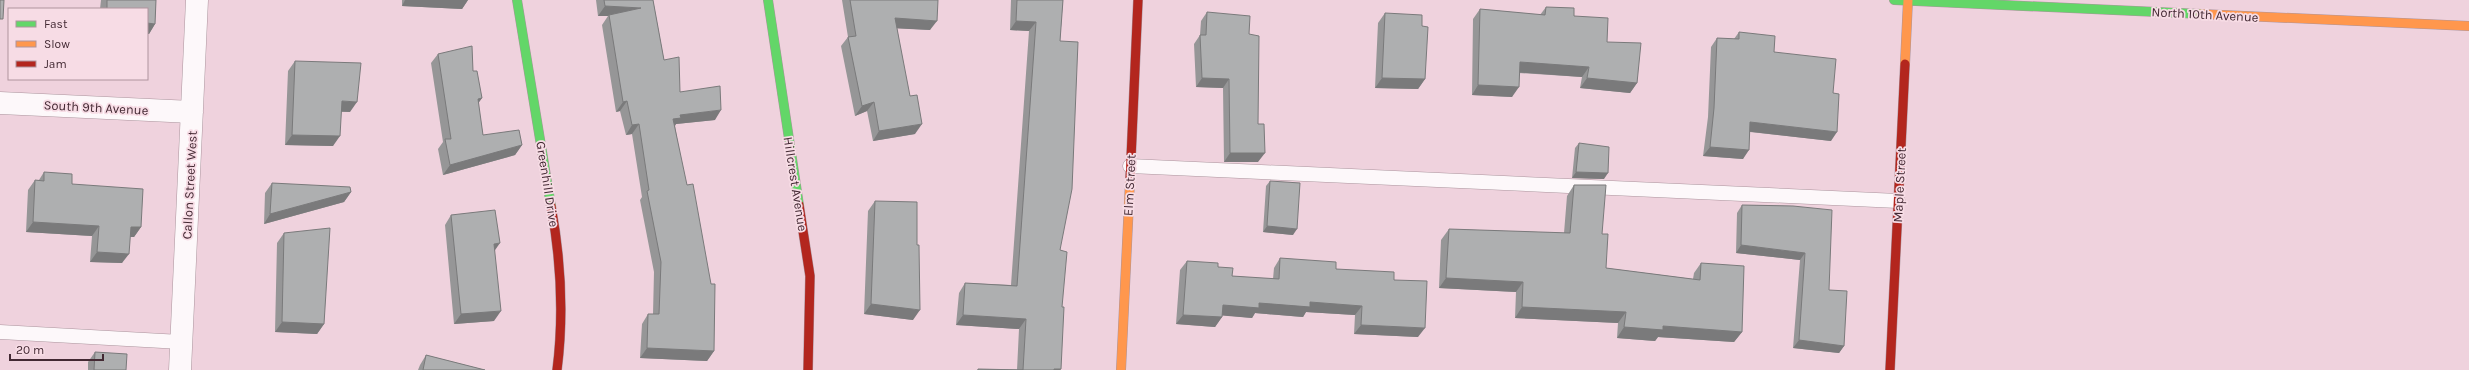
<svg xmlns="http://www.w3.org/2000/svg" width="2469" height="370" font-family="Karla,sans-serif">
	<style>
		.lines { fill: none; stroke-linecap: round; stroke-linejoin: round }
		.lane-casing { stroke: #ab949d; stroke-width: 15 }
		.street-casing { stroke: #ab949d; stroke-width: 23 }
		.fast-casing { stroke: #ab949d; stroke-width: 10 }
		.slow-casing { stroke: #ab949d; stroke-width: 10 }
		.jam-casing { stroke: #ab949d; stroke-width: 10 }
		.lane { stroke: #fdf8fa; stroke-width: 14 }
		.street { stroke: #fdf8fa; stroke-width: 22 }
		.fast { stroke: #63d668; stroke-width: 9 }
		.slow { stroke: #ff974d; stroke-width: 9 }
		.jam { stroke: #b3261e; stroke-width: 9 }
		.wall { fill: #969697 }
		.shaded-wall { fill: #7a7a7b }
		.building { fill: #aeafb0; stroke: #7a7a7b }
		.labels { text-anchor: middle; stroke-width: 3.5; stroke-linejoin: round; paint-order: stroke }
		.street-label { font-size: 13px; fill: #432933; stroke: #f7dce5 }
	</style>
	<rect width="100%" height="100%" fill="#efd2dd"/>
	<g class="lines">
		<!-- lane casing -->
		<g class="lane-casing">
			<path id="lane" d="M1130,166L1898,201
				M0,332L181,342"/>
		</g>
		<!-- street casing -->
		<g class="street-casing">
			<path id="street" d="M0,103L192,112
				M180,370L197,0"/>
		</g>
		<!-- fast casing -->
		<g class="fast-casing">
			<path id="fast" d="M517,0L551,206
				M768,0L799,205
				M1894,0L2201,14"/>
		</g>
		<!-- slow casing -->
		<g class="slow-casing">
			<path id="slow" d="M2201,14L2469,26
				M1905,64L1908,0
				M1121,370L1130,181"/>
		</g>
		<!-- jam casing -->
		<g class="jam-casing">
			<path id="jam" d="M1130,181L1138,0
				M799,205L810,276L808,370
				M551,206C561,260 564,315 557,370
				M1890,370L1905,64"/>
		</g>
		<!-- lane -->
		<use href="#lane" class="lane"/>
		<!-- street -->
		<use href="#street" class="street"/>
		<!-- fast -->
		<use href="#fast" class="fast"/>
		<!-- slow -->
		<use href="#slow" class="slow"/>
		<!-- jam -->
		<use href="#jam" class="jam"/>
	</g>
	<!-- wall -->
	<path class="wall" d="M101,0H156L155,24L149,34H147V9H100Z
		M402,0H468L462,9L402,6Z
		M596,0H653L664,60L680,92L715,120L676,124L675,126L714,351L707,361L640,358L642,324L648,314H653L654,272L640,200L642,197L632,134L626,135L620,111L616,112L602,25L608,16H598Z
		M842,0H938L930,30L897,28L915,134L873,141L867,111L855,116L841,46L848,37Z
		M1011,0H1063L1060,41V250L1062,307L1061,369L1060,370H977L978,369L1017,370L1019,329L956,325L959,293L965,283L1011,285L1029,31L1010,30Z
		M1546,7L1574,16L1607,42L1637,83L1630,93L1580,88L1582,77L1519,73L1512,97L1472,95L1473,19L1480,9L1540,15Z
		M1207,12L1249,34L1258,162H1224L1223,88L1196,87L1194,44L1200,35L1201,21Z
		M1385,13L1422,26L1425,79L1418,89L1375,88L1378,23Z
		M1739,32L1774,52L1833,93L1831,141L1750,132L1743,159L1703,156L1708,117L1711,47L1717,38L1734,39Z
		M438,54L473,71L482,98L478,103L483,135L522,145L515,155L443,175L438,149L443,142L431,63Z
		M295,61L350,112H341L333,146L285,145L288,71Z
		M1579,143L1604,179L1572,178L1575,148Z
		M44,172L72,184L141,227L134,237H130L122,263L90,262L92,236L26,232L28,190L35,180H39Z
		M1270,181L1293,235L1263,232L1266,186Z
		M272,183L351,192L344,202L264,224L265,193Z
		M1574,185L1602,234L1606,268L1693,279L1694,273L1701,263L1742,332L1734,342L1658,337L1655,341L1617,338L1618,323L1515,318L1516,292L1439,288L1441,240L1449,229L1564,233L1567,196Z
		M875,201L917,245L913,320L864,314L868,211Z
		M1742,205L1793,206L1829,290L1844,346L1839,353L1793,348L1800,260L1736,253L1737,213Z
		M451,215L494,251V321L454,324L445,225Z
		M284,233L324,324L317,334L275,332L277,243Z
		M1280,258L1336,269L1394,280L1418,337L1354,334L1355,315L1306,312L1303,317L1255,313L1252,318L1222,315V317L1215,327L1176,324L1180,270L1187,261L1218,267L1232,276L1273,279L1274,268Z
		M95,352L126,370H88V362Z
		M426,355L485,370H418L420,365Z"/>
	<!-- shaded-wall -->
	<path class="shaded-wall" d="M405,0H468L462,9L402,6Z
		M605,6L641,8L609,15L608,16H598Z
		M895,18L937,21L930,30L889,28Z
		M1016,21L1036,22L1029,31L1010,30Z
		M147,23L155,24L149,34H147Z
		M1520,62L1589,67L1582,77L1513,72Z
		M1202,78L1229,79L1223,88L1196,87Z
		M1382,78L1425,79L1418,89L1375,88Z
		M1587,78L1637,83L1630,93L1580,88Z
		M1478,85L1519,87L1512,97L1472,95Z
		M482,98L475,108L478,99Z
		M342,101L357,102L350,112L335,111Z
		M627,101L620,111L616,112L623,102Z
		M874,102L867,111L855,116L862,106Z
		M721,110L715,120L676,124L674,127L673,119L680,115Z
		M1750,122L1837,132L1831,141L1744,131Z
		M639,124L632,134L626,135L632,125Z
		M922,124L915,134L873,141L879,131Z
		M292,135L340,136L333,146L285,145Z
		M522,145L515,155L443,175L450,165Z
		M1710,147L1749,150L1743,159L1703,156Z
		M1230,153H1265L1258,162H1224Z
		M1576,172L1608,173L1604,179L1572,178Z
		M351,192L344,202L264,224L270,214Z
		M33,222L99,226L92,236L26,232Z
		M1267,226L1297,229L1293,235L1263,232Z
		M131,227H141L134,237H124Z
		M500,243L493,253L494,244Z
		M1741,245L1805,253L1800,260L1736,253Z
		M97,252L129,254L122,263L90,262Z
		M1446,278L1523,282L1516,292L1439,288Z
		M1310,302L1362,306L1355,315L1306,312L1303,317L1255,313L1252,318L1216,315L1223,305L1259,303Z
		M871,304L920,310L913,320L864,314Z
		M1522,307L1626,312L1618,323L1515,318Z
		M501,311L494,321L454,324L461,314Z
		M963,315L1026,319L1019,329L956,325Z
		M1183,315L1222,317L1215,327L1176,324Z
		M282,322L324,324L317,334L275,332Z
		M1361,325L1425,328L1418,337L1354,334Z
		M1663,326L1742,332L1734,342L1658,337L1655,341L1617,338L1624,327Z
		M1799,340L1844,346L1839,353L1793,348Z
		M647,348L714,351L707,361L640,358Z
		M1054,369H1061L1060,370H1053Z"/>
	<!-- building -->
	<path class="building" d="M0,0H4L3,19H0Z
		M107,0H156L155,24L147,23V9H107Z
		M604,0H653L664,60L679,57L680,92L720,86L721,110L680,115L681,118L673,119L687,185L693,184L711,284H715L714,351L647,348L648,314H659L661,262L647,191L649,190L639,124L632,125L627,101L623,102L609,15L641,8L605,6Z
		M850,0H938L937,21L895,18L910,96L917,95L922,124L879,131L874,102L862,106L848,37L856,36Z
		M1017,0H1063L1060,41L1078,42L1072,189L1060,250L1067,252L1062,307H1064L1061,369H1054V370H978V369L1023,370L1026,319L963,315L965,283L1017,286L1036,22L1016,21Z
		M1546,7L1574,8V16L1608,18L1607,42L1641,43L1637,83L1587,78L1589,67L1520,62L1519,87L1478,85L1480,9L1545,15Z
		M1207,12L1250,16L1249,34L1259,36L1258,124H1264L1265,153H1230L1229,79L1202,78L1200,35H1206Z
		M1385,13L1422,15V26L1428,27L1425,79L1382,78Z
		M1739,32L1775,36L1774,52L1836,59L1833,93L1839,94L1837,132L1750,122L1749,150L1710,147L1714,108L1717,38L1739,39Z
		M472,46L473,71H477L482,98L478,99L483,135L519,130L522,145L450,165L445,139H451L438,54Z
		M295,61L361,63L357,102L342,101L340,136L292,135Z
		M1579,143L1609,147L1608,173L1576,172Z
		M44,172L72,174V184L143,189L141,227H131L129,254L97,252L99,226L33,222L35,180L44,181Z
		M1270,181L1300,183L1297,229L1267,226Z
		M272,183L350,187L351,192L270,214Z
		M1574,185H1606L1602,234H1608L1606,268L1700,280L1701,263L1744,266L1742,332L1663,326V330L1624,327L1626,312L1522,307L1523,282L1446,278L1449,229L1570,233Z
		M875,201L917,202V245H919L920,310L871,304Z
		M1742,205L1793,206L1832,210L1829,290L1847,291L1844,346L1799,340L1805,253L1741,245Z
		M495,210L500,243L494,244L501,311L461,314L451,215Z
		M330,228L324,324L282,322L284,233Z
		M1280,258L1336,262V269L1394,272V280L1427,281L1425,328L1361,325L1362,306L1310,302V307L1259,303V308L1223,305L1222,317L1183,315L1187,261L1218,263V267L1233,268L1232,276L1279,279Z
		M95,352L127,354L126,370H94Z
		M426,355L485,370H423Z"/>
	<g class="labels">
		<!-- street labels -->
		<g class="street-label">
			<text transform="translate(2205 14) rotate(3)" y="5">North 10th Avenue</text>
			<text transform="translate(96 107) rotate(3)" y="5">South 9th Avenue</text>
			<text transform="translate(548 184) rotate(81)" y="5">Greenhill Drive</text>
			<text transform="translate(796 184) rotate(81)" y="5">Hillcrest Avenue</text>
			<text transform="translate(189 185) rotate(-87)" y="5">Callon Street West</text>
			<text transform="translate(1129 185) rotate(-87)" y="5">Elm Street</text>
			<text transform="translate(1899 185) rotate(-87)" y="5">Maple Street</text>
		</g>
	</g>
	<!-- legend -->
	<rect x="8" y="8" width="140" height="72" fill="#f7dce5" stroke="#af949e"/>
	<rect x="16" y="21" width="20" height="6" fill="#63d668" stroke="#af949e"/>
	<text x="44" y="28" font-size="12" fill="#432933">Fast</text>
	<rect x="16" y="41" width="20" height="6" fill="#ff974d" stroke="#af949e"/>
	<text x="44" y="48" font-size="12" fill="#432933">Slow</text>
	<rect x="16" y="61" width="20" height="6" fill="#b3261e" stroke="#af949e"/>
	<text x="44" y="68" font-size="12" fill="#432933">Jam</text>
	<!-- scale -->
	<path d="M10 354v6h93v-6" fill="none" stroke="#432933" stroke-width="2"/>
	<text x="16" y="354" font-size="12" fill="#432933" stroke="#f7dce5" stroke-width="3" paint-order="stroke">20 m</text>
</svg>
